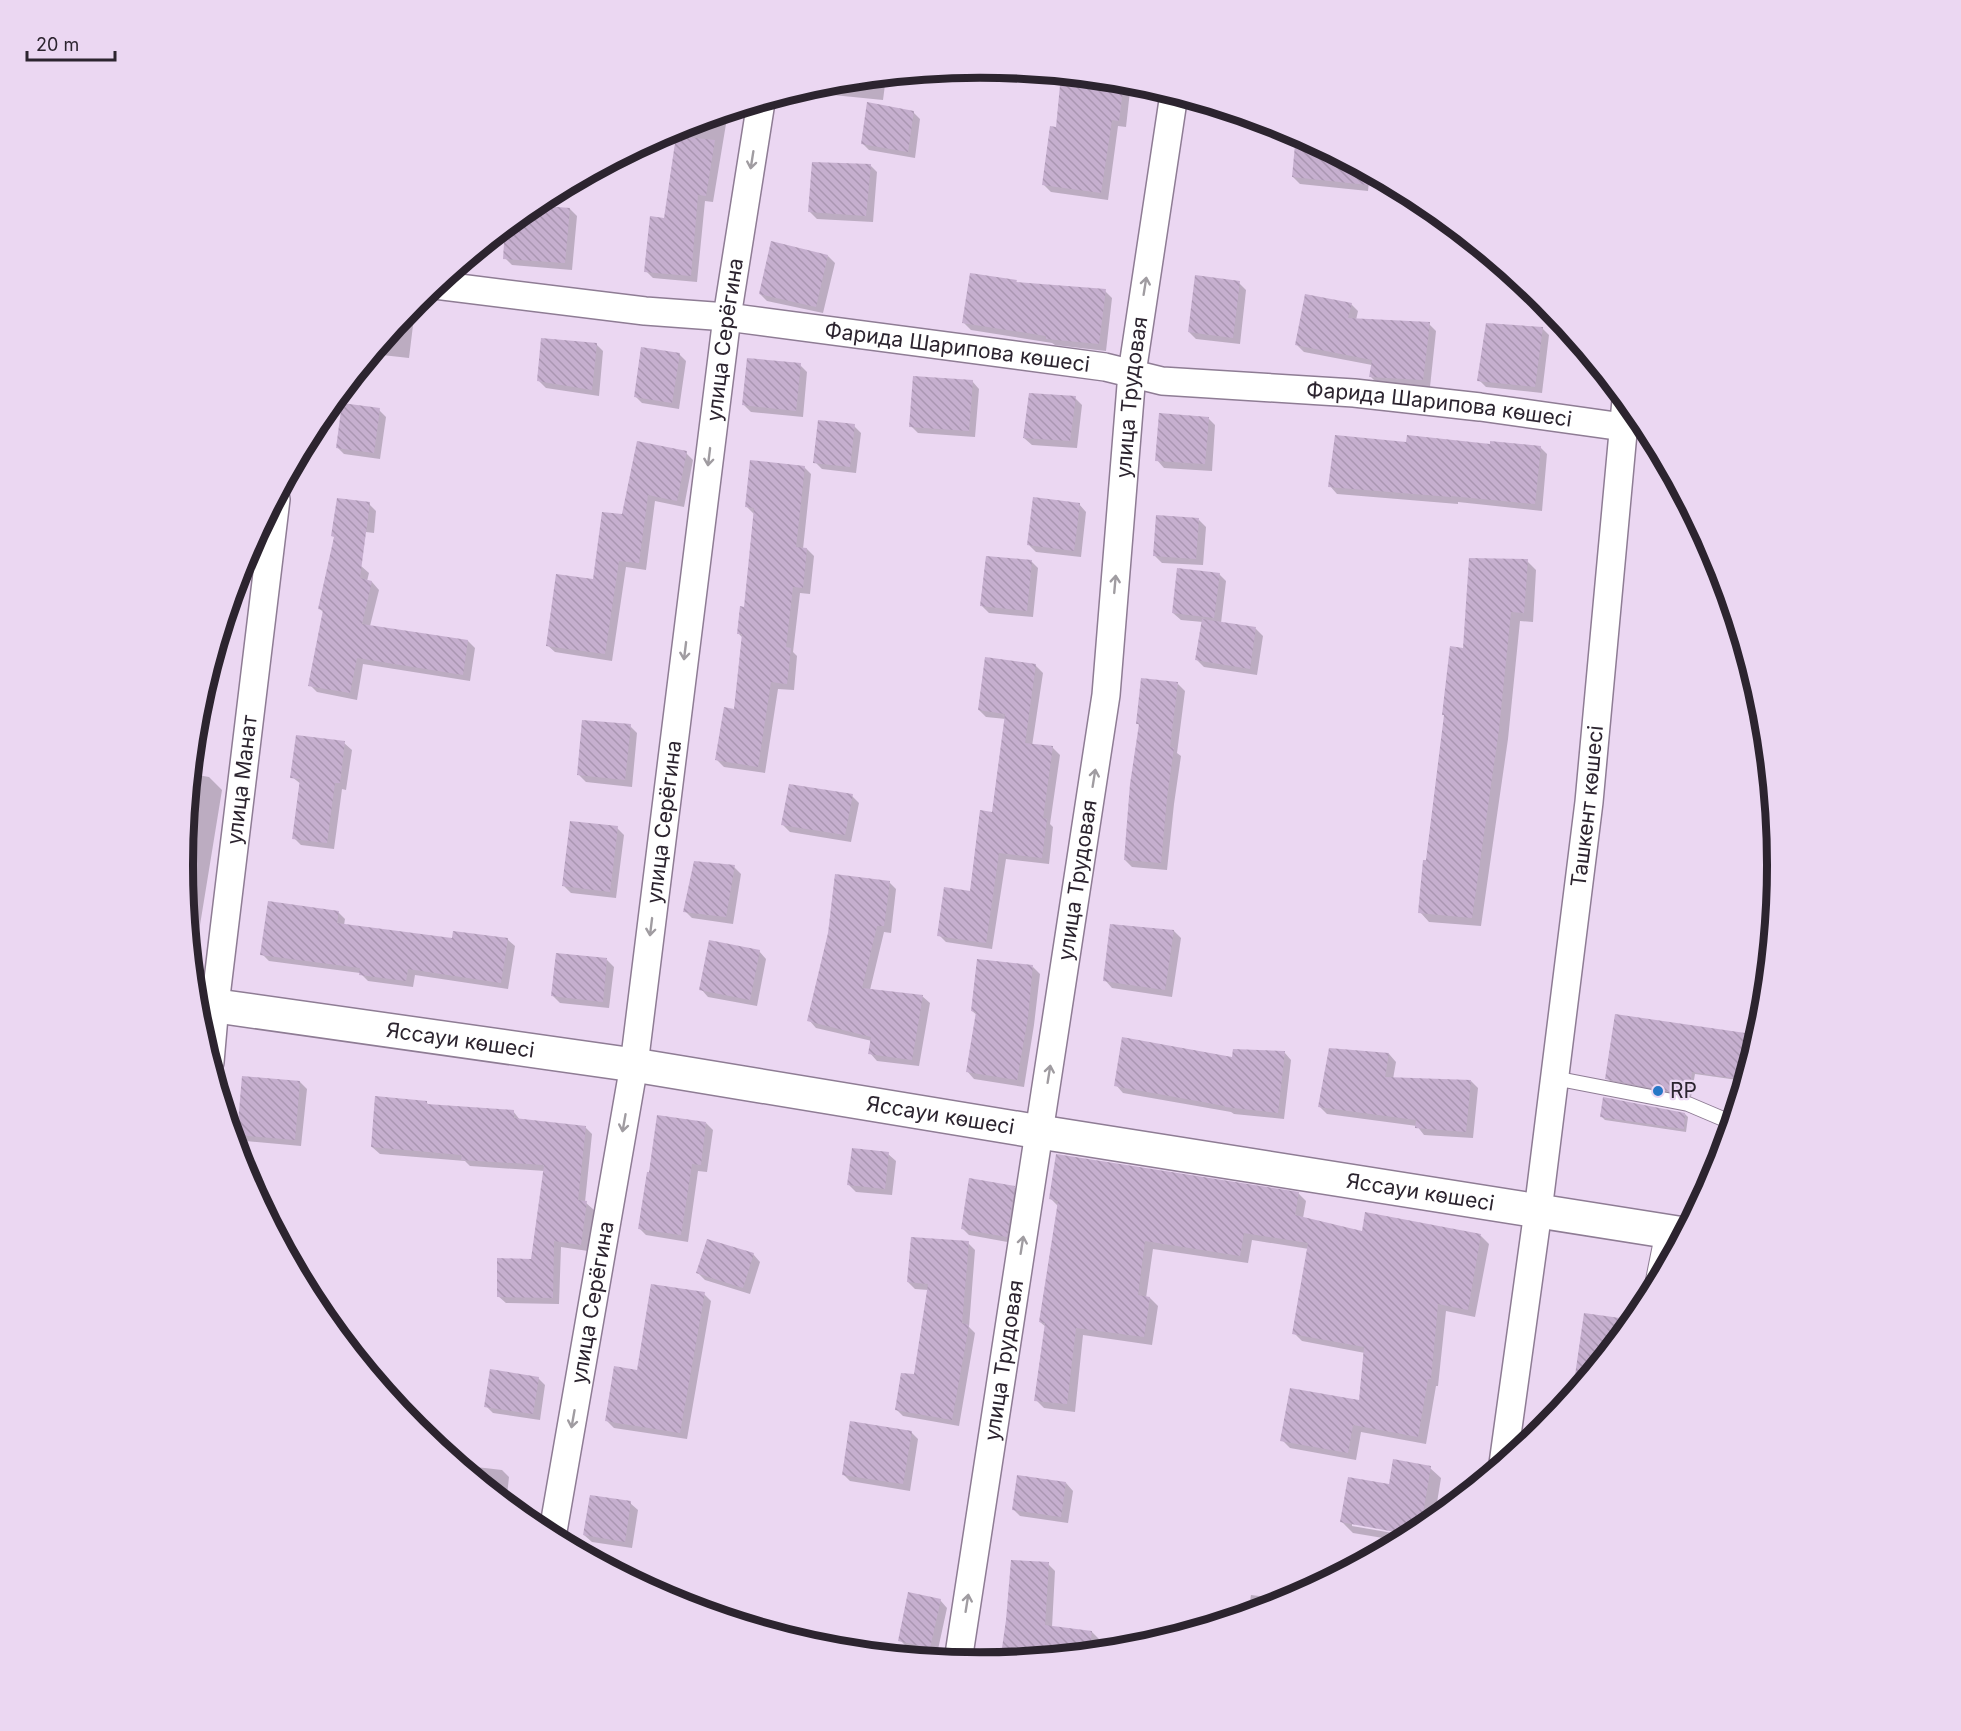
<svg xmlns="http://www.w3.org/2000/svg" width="1961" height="1731" font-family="Inter,sans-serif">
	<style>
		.shadow { fill: #0003 }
		.building { fill: url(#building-back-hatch) }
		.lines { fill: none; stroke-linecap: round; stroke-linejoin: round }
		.service-casing { stroke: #8e7c94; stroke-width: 16 }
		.minor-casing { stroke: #8e7c94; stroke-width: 30 }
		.secondary-casing { stroke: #8e7c94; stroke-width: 36 }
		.service { stroke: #fff; stroke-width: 14 }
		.minor { stroke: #fff; stroke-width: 27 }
		.secondary { stroke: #fff; stroke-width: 33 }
		.oneway { stroke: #a09ca1 }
		.poi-dot { fill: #2777c6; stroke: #ebd7f2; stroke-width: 2 }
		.labels { text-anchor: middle; stroke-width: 4.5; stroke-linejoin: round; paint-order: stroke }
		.street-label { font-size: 21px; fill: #2c242f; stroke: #ebd7f2 }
		.poi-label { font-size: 21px; fill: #2c242f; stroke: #ebd7f2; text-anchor: start }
		.rim { fill: none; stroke: #2c242f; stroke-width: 8 }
	</style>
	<defs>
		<pattern id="building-back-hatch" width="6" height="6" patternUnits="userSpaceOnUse" patternTransform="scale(1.5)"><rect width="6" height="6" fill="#c6afcf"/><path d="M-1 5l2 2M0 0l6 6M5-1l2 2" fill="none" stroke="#aa96b2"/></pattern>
	</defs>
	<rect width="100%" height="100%" fill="#ebd7f2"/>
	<!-- shadow -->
	<path class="shadow" d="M1063,76L1131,82L1126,127L1118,126L1108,200L1051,192L1044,185L1057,129Z
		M886,77L883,100L833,95L826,88V83Z
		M1203,103L1236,113L1211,110Z
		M728,112L713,202L705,201L697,282L653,278L646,271L665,220L678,127Z
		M913,112L920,119L915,158L869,150L862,143Z
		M1298,134L1370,173L1368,191L1300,184L1293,177Z
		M870,165L877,172L873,222L817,219L810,212Z
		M570,209L577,216L572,270L512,265L505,258Z
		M828,256L835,263L823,313L767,301L760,294Z
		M1016,281L1018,284L1105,291L1112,298L1106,351L1055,345L1052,343L971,330L964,323Z
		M1239,283L1246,290L1240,344L1196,339L1189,332Z
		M416,301L409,358L373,354Z
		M1351,304L1358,311L1356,320L1429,324L1436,331L1430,387L1378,384L1371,377L1372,365L1304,352L1297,345Z
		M1542,328L1549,335L1542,393L1486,387L1479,380Z
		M596,344L603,351L599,396L546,388L539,381Z
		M679,354L686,361L679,409L642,403L635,396Z
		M800,365L807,372L803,417L751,412L744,405Z
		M972,381L979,389L975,437L918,433L911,426Z
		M1075,398L1082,405L1077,448L1032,445L1024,438Z
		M379,410L386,417L380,459L344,454L337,447Z
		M1208,418L1215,425L1212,471L1164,468L1157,460Z
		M854,426L861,433L856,473L822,469L815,462Z
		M1407,444L1540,447L1547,454L1542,511L1458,502V504L1337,494L1330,486Z
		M686,453L693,460L684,507L655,501L646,570L626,567L612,661L555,652L547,645L594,581L624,516Z
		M804,467L811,474L803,549H807L814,556L810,594L800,593L793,652L797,656L794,690L778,689L765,773L724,767L717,760L736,710L743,638L738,633L745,608L754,514L747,507Z
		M369,504L376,511L374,533L342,529Z
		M1079,504L1086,512L1081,557L1036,552L1029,545Z
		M1199,520L1206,527L1203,565L1162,563L1155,556Z
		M1031,561L1038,568L1033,617L989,613L982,606Z
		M1527,561L1536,570L1533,622L1520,621L1508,739L1481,926L1429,922L1420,912L1445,717L1443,714L1464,649Z
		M361,566L369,573L367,581L372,582L379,590L370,626L468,641L475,648L470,681L363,664L357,700L317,692L310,685L324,613L320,609Z
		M1219,574L1226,581L1221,623L1256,629L1263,636L1257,675L1204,667L1197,660L1203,622L1181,620L1173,613Z
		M1035,665L1043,673L1032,746L1053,748L1060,755L1050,824L1053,827L1049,864L1006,859L992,949L946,942L939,935L972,892L993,814L1006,719L986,717L979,710Z
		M1178,684L1185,691L1177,753L1181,756L1174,804L1167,870L1132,867L1125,860L1140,726L1137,723Z
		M202,698L192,774L209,777L222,790L193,968L183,865L198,709Z
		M630,726L637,733L632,787L586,782L579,775Z
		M344,743L352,750L346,790L342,789L334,849L301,845L294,838L301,784L292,777Z
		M852,796L859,803L851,842L790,832L783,825Z
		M617,828L624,835L616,898L571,893L564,886Z
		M734,867L741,874L733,924L692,918L685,911Z
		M889,882L896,889L891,933L884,932L870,990L922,996L930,1003L919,1066L877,1061L870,1053L872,1041L816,1028L809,1020Z
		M338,912L345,919L344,925L453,939H507L515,946L508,989L415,975L413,987L368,981L360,973L269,961L262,954Z
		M1174,931L1181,938L1172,997L1112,988L1105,980Z
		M759,951L766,959L757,1006L708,997L701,989Z
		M607,960L614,967L609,1008L560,1003L552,995Z
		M1033,967L1040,974L1034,1025L1024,1087L974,1079L967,1071L977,1015L972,1011Z
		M1616,1016L1759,1036L1745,1081L1695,1074L1691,1097L1610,1081L1607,1078Z
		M1284,1052L1291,1060L1284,1119L1234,1114L1231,1112L1123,1093L1116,1085Z
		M1389,1054L1396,1062L1393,1079L1471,1081L1478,1088L1473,1138L1424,1135L1417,1126L1327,1114L1320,1107Z
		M300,1082L307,1089L301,1146L246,1141L239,1134Z
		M1604,1098L1685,1114L1688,1117L1686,1132L1605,1120L1602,1117Z
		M426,1102L430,1106L513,1111L520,1120L585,1127L592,1134L585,1202L594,1210L588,1251L561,1247L559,1304L506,1303L498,1296L533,1261L545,1171L470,1166L465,1161L380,1154L372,1147Z
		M706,1123L713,1130L707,1172L698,1171L688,1242L646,1235L639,1228Z
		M888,1154L896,1161L892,1195L856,1192L849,1185Z
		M1014,1187L1021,1194L1013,1243L969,1235L962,1228Z
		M1298,1193L1306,1201L1303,1218L1363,1233L1481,1236L1489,1244L1475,1317L1446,1311L1438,1386H1436L1426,1444L1361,1432L1356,1460L1290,1448L1282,1440L1360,1402L1365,1353L1302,1341L1294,1333L1309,1249L1252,1240L1248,1263L1153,1249L1146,1298H1150L1158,1306L1152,1345L1083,1335L1075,1412L1044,1408L1036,1400L1046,1327L1040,1322L1058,1206L1051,1199Z
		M968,1243L975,1250L969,1327L975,1333L959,1426L903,1416L896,1409L915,1376L929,1290L915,1289L908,1282Z
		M753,1254L760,1262L750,1294L705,1280L698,1273Z
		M303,1283L313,1290L312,1299Z
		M704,1294L711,1301L687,1439L614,1428L607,1421L638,1372Z
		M1585,1315L1619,1320L1626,1327V1331L1574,1394Z
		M538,1378L545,1385L540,1420L493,1413L486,1406Z
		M911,1432L918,1439L910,1491L850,1481L843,1474Z
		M459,1465L502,1470L509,1477L506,1504Z
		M1430,1468L1441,1478L1434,1521L1424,1529L1415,1534L1352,1523V1526L1410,1536L1401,1541L1353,1533L1342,1522L1390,1486Z
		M1066,1483L1073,1491L1068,1523L1020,1516L1013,1509Z
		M630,1503L638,1510L632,1548L592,1542L584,1535Z
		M1048,1564L1055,1571L1052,1627L1092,1632L1099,1639L1097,1652L1001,1661Z
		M1251,1595L1292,1600L1248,1614Z
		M940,1600L947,1608L937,1654L907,1647L900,1640Z"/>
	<!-- building -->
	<path class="building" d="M1061,75L1124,82L1119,121L1112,120L1101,193L1042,185L1050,126L1056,127Z
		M867,102L914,111L908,152L861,144Z
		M1296,134L1396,187V188L1292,177Z
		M676,136L715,140L706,196L698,195L691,276L644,272L650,216L664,218Z
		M812,162L871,164L866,216L808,212Z
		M533,205L570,208L565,263L503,259L505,228Z
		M771,241L828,255L816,307L759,294Z
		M970,273L1017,280L1016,282L1106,289L1099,344L1046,339V336L962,323Z
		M1195,275L1240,281L1233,338L1188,332Z
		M1305,294L1352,303L1348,318L1430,322L1423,380L1369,377L1372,360L1295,345Z
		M1486,323L1543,327L1535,387L1477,381Z
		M541,338L597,343L592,390L537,381Z
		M641,347L680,353L672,403L634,397Z
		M747,358L801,363L796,411L742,405Z
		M913,376L973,380L969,431L909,427Z
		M1029,393L1076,396L1070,441L1023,438Z
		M342,403L380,408L374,453L336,448Z
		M1159,413L1209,417L1205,464L1155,461Z
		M818,420L855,424L850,467L813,463Z
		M1335,435L1406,442L1407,435L1490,444V441L1541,446L1535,504L1451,496V497L1328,487Z
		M637,441L687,451L677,501L648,495L639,563L619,561L605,654L546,646L556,574L593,579L602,512L622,514Z
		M750,460L805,466L796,547L807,548L803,588L793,587L786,647L791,648L787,684L771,682L758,767L715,760L724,707L734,709L742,634H737L740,606L744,607L754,508L745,507Z
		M1033,497L1080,503L1074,551L1027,545Z
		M337,498L370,502L360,578L372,581L362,624L468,640L463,675L357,658L350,693L308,686L323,610L318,609L334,537L331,536Z
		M1156,515L1199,518L1196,559L1153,556Z
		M986,556L1032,560L1027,611L980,606Z
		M1469,558L1528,559L1524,613L1511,612L1499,729L1472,918L1418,913L1423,860H1426L1444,715H1442L1450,646L1463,648Z
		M1177,568L1220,573L1214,618L1172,613Z
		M1202,619L1256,627L1250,669L1195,660Z
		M985,657L1036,664L1025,743L1053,746L1043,818L1047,819L1042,858L999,853L986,943L937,936L944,887L970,891L980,810L992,812L1005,714L978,710Z
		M1141,678L1178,682L1170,747L1174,748L1167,797L1161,863L1124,860L1130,784L1139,724H1136Z
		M582,720L631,724L625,780L577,775Z
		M296,735L345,741L340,783H335L327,843L292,839L300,779L290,778Z
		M789,784L853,794L845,835L781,825Z
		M570,821L618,826L610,892L562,886Z
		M694,861L735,865L726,917L683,912Z
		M835,874L890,881L884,926H877L862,988L923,995L912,1060L868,1054L871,1037L807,1021L828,933Z
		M268,901L339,911L337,923L452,938L453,931L508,938L501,983L408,969L406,981L359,975L360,968L260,955Z
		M1110,924L1174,930L1165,990L1103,981Z
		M709,940L760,950L750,1000L699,990Z
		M556,953L607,958L603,1002L551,996Z
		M977,959L1033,965L1028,1017L1017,1080L966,1072L976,1012L971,1011Z
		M1615,1014L1759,1035L1745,1080L1692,1072L1689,1095L1605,1079Z
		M1122,1037L1232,1057L1233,1049L1285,1051L1278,1113L1225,1107V1106L1114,1086Z
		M1329,1048L1389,1053L1385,1077L1471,1080L1466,1132L1415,1128L1416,1120L1318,1107Z
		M242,1076L300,1081L295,1140L237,1135Z
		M375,1096L427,1101V1104L514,1110V1118L586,1126L578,1200L587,1201L581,1245L554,1241L553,1298L497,1297V1258L531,1259L544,1165L461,1160L462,1155L371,1147Z
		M1603,1097L1685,1113L1684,1129L1600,1117Z
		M657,1115L706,1122L701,1165L692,1164L681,1235L638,1229L647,1172H649Z
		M852,1148L889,1152L885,1189L847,1185Z
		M1056,1154L1299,1192L1295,1215L1362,1231L1365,1212L1481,1234L1468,1310L1438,1304L1431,1379H1428L1418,1437L1353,1425L1348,1453L1280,1441L1290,1388L1359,1400L1364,1347L1292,1334L1308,1243L1244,1233L1240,1256L1145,1241L1138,1295L1150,1297L1144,1337L1076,1328L1067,1404L1034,1401L1045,1323L1039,1322L1058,1201L1049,1199Z
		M969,1178L1015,1186L1007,1237L961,1229Z
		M911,1237L969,1241L962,1323L969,1325L952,1420L895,1410L901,1373L914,1374L928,1284L907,1282Z
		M707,1239L754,1253L743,1288L696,1273Z
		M651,1284L705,1292L680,1433L605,1421L614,1366L637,1370Z
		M1584,1313L1620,1318L1616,1342L1572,1396Z
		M490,1369L539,1377L533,1414L484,1407Z
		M850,1421L912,1431L903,1484L842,1475Z
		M1393,1459L1431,1466L1420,1531L1412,1535L1340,1522L1348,1477L1389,1484Z
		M1017,1475L1066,1482L1061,1517L1012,1510Z
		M590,1495L631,1501L625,1542L583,1535Z
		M1011,1560L1049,1562L1045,1625L1092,1631L1089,1653L1000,1662L1006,1620Z
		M908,1592L941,1599L930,1648L898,1641Z"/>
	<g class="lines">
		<!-- service casing -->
		<g class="service-casing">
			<path id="service" d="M1554,1078L1688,1104L1728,1121L1731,1126
				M1649,1300L1663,1230"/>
		</g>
		<!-- minor casing -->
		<g class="minor-casing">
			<g id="minor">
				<path id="s1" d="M435,285L645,311L727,317L1105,367L1162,381L1354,393L1480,407L1623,427"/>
				<path id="s2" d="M210,1062L215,1005L276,499"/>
				<path id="s3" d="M1503,1464L1538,1211L1589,802L1626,400"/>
				<path id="s4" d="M552,1537L634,1065L727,317L761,102"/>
				<path id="s5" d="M958,1661L1106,695L1132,373L1174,94"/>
			</g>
		</g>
		<!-- secondary casing -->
		<g class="secondary-casing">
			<g id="secondary">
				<path id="s6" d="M196,1003L634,1065L1040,1132L1684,1234"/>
			</g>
		</g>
		<!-- service -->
		<use href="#service" class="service"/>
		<!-- minor -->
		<use href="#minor" class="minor"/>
		<!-- secondary -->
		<use href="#secondary" class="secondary"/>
	</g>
	<!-- one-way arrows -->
	<defs><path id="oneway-shaft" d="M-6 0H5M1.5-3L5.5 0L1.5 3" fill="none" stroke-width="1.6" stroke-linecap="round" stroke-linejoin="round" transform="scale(1.5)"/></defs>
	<g class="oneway">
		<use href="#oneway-shaft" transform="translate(752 160) rotate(99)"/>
		<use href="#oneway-shaft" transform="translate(1145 286) rotate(-81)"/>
		<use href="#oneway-shaft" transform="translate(709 457) rotate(97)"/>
		<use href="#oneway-shaft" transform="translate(1115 584) rotate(-85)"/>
		<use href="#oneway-shaft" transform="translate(685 651) rotate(97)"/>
		<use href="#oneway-shaft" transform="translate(1094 778) rotate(-81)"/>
		<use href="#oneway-shaft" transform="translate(651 927) rotate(97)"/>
		<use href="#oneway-shaft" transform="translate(1049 1074) rotate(-81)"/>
		<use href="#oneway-shaft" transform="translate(624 1123) rotate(100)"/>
		<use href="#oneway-shaft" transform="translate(1022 1245) rotate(-81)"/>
		<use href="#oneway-shaft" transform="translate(573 1419) rotate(100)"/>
		<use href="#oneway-shaft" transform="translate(967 1603) rotate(-81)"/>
	</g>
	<!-- markers -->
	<circle class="poi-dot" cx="1658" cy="1091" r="6"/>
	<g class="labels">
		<!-- street labels -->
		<g class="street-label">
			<text dy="7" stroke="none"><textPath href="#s4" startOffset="1210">улица Серёгина</textPath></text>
			<text dy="7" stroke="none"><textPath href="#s1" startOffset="526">Фарида Шарипова көшесі</textPath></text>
			<text dy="7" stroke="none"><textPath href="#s5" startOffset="1276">улица Трудовая</textPath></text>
			<text dy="7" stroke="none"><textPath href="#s1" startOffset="1012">Фарида Шарипова көшесі</textPath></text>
			<text dy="7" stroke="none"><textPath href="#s2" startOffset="284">улица Манат</textPath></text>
			<text dy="7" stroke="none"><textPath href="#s3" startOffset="663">Ташкент көшесі</textPath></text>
			<text dy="7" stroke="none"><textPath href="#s4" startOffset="724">улица Серёгина</textPath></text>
			<text dy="7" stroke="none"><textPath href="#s5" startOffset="790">улица Трудовая</textPath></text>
			<text dy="7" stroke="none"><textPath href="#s6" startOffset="267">Яссауи көшесі</textPath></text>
			<text dy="7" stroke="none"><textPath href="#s6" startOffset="753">Яссауи көшесі</textPath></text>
			<text dy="7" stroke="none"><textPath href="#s6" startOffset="1239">Яссауи көшесі</textPath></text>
			<text dy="7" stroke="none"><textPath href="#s4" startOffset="238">улица Серёгина</textPath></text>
			<text dy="7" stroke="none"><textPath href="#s5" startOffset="304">улица Трудовая</textPath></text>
		</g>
		<!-- poi labels -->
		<g class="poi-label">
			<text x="1670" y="1098">RP</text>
		</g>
	</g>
	<!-- crop -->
	<path d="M0 0H1961V1731H0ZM193 865a787 787 0 1 1 1574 0a787 787 0 1 1-1574 0Z" fill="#ebd7f2" fill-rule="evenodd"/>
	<path class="rim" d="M193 865a787 787 0 1 1 1574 0a787 787 0 1 1-1574 0Z"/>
	<!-- scale -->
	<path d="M27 51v9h88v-9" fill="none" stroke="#2c242f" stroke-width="3"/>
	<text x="36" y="51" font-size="18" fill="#2c242f" stroke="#ebd7f2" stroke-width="4.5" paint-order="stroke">20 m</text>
</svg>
